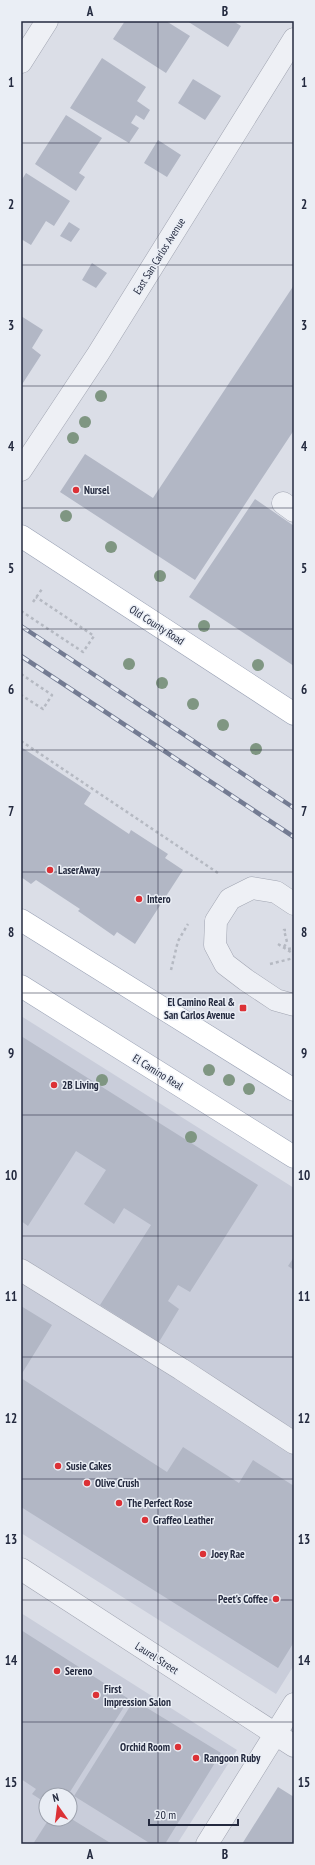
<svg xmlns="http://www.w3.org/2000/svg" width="315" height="1865" font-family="'PT Sans Narrow',sans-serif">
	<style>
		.built { fill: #c9cdda; fill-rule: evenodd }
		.building { fill: #b2b7c5 }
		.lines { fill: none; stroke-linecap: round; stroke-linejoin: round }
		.minor-casing { stroke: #a0a4b1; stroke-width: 23 }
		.major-casing { stroke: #99a1b4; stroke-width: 23 }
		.path { stroke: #b5b9c2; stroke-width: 2.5; stroke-dasharray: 3 3; stroke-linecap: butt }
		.minor { stroke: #eef0f5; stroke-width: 22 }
		.major { stroke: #fff; stroke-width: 22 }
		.rail-casing { stroke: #737b92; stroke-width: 4.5 }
		.rail { stroke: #eaeef5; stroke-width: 3; stroke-dasharray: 9; stroke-linecap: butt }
		.tree { fill: #7f9682 }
		.grid { fill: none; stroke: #242a3f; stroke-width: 1; stroke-opacity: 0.55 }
		.poi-dot { fill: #dc3136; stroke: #eaeef5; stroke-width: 1.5 }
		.labels { text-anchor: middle; stroke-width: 3; stroke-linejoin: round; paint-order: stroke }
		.street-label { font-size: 11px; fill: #242a3f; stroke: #eaeef5 }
		.poi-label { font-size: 11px; font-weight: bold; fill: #242a3f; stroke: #eaeef5; text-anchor: start }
		.neatline { fill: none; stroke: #242a3f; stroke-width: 1.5 }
		.grid-label { font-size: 13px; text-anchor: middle; font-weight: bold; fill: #242a3f }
	</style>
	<rect width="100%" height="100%" fill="#dbdee7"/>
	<!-- built -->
	<path class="built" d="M21,1016L294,1188V1665L276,1694L21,1533Z
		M21,1613L237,1750L177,1844H21ZM46,1795H70V1819H46Z"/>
	<!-- building -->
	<path class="building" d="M125,21H166L190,36L166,73L113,39Z
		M187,21H233L241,26L228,47Z
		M102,58L146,87L137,101L150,110L144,120L136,115L131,123L139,128L129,143L70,108Z
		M193,79L221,96L205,120L178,103Z
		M66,115L102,138L79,173L85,177L76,191L35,164Z
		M158,140L181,155L167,177L144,163Z
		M26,173L70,201L54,226L46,221L31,245L21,239V181Z
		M69,222L80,229L71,242L60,236Z
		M92,263L107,273L96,288L82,280Z
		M294,285V430L195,580L60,492L85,454L153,498Z
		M21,316L43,330L32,348L41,355L21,386Z
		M255,499L294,526V666L189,597Z
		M21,747L91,793L84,804L129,834L131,830L168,854L165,858L183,870L135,944L117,932L114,936L78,911L80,909L36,880L31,884L21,877Z
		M21,1036L258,1185L190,1292L178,1285L168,1301L179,1309L159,1342L100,1305L151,1225L124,1208L114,1224L84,1204L106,1170L76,1151L28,1226L21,1221Z
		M294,1257V1270L288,1266Z
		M21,1306L52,1325L21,1375Z
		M21,1378L167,1472L183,1447L239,1483L253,1460L294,1486V1642L278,1668L21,1507Z
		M21,1630L129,1699L68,1795H46V1803L32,1794L36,1789L21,1779Z
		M134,1700L221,1753L165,1844H151L74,1796Z
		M278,1787L294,1797V1844H242Z
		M70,1818L112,1844H33L49,1819Z"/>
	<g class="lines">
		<!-- minor casing -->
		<g class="minor-casing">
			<path id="minor" d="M21,62L47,21
				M21,470L98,354L294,39
				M283,503L294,511
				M294,904L276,892L252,888L230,899L216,921L215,945L225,964L246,980L276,1000L294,1005
				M21,1270L181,1369L294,1443
				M21,1569L294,1746
				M207,1844L294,1704"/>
		</g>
		<!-- major casing -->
		<g class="major-casing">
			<path id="major" d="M21,536L294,714
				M21,920L294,1090
				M21,986L294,1157"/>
		</g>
		<!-- path -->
		<path class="path" d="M33,602L42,589
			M21,611L83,652L94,636L36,597
			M21,674L52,695L43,709L21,695
			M21,741L218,873L217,875
			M278,944L294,954
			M284,947L287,942L284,930H286
			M288,949L294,948
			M270,964L294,958
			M171,970L178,941L188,924"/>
		<!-- minor -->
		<use href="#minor" class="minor"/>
		<!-- major -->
		<use href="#major" class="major"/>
		<!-- rail casing -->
		<g class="rail-casing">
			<path id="rail" d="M21,626L294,808
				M21,656L294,837"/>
		</g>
		<!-- rail -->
		<use href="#rail" class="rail"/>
	</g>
	<!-- trees -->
	<g class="tree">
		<circle cx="101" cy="396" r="6"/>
		<circle cx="85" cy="422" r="6"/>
		<circle cx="73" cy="438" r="6"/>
		<circle cx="66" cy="516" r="6"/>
		<circle cx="111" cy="547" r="6"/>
		<circle cx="160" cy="576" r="6"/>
		<circle cx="204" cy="626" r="6"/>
		<circle cx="129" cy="664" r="6"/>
		<circle cx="258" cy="665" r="6"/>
		<circle cx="162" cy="683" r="6"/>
		<circle cx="193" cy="704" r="6"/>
		<circle cx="223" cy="725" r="6"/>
		<circle cx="256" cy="749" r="6"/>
		<circle cx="209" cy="1070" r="6"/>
		<circle cx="102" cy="1080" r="6"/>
		<circle cx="229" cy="1080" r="6"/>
		<circle cx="249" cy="1089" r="6"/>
		<circle cx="191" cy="1137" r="6"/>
	</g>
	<!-- grid -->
	<path class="grid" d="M158,21V1844M21,143H294M21,265H294M21,386H294M21,508H294M21,629H294M21,750H294M21,872H294M21,993H294M21,1115H294M21,1236H294M21,1357H294M21,1479H294M21,1600H294M21,1722H294"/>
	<!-- markers -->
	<g class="poi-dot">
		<circle cx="76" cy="490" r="4"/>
		<circle cx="50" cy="870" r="4"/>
		<circle cx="139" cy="899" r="4"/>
		<rect x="239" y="1004" width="8" height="8" rx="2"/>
		<circle cx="54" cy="1085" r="4"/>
		<circle cx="58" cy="1466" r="4"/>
		<circle cx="87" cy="1483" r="4"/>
		<circle cx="119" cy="1503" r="4"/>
		<circle cx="145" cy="1520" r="4"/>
		<circle cx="203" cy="1554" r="4"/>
		<circle cx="276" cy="1599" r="4"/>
		<circle cx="57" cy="1671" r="4"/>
		<circle cx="96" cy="1695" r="4"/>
		<circle cx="178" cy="1747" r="4"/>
		<circle cx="196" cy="1758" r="4"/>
	</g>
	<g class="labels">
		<!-- street labels -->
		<g class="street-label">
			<text transform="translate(159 256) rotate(-58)" y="4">East San Carlos Avenue</text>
			<text transform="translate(157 625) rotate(33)" y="4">Old County Road</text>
			<text transform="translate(158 1072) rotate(32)" y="4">El Camino Real</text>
			<text transform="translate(157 1658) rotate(33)" y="4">Laurel Street</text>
		</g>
		<!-- poi labels -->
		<g class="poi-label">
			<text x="84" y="494">Nursel</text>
			<text x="58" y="874">LaserAway</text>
			<text x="147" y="903">Intero</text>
			<text x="235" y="1006" text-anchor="end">El Camino Real &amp;<tspan x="235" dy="13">San Carlos Avenue</tspan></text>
			<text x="62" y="1089">2B Living</text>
			<text x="66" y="1470">Susie Cakes</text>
			<text x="95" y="1487">Olive Crush</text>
			<text x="127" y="1507">The Perfect Rose</text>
			<text x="153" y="1524">Graffeo Leather</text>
			<text x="211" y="1558">Joey Rae</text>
			<text x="268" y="1603" text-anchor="end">Peet's Coffee</text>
			<text x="65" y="1675">Sereno</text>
			<text x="104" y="1693">First<tspan x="104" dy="13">Impression Salon</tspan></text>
			<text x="170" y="1751" text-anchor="end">Orchid Room</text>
			<text x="204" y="1762">Rangoon Ruby</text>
		</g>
	</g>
	<!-- border -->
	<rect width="315" height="1865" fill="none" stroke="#eaeef5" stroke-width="44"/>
	<!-- north arrow -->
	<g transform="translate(58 1807) rotate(346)"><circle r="19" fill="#eaeef5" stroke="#9ba0ac"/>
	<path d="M0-3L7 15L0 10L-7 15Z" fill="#dc3136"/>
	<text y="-6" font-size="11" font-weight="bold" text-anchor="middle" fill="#242a3f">N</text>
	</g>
	<!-- scale -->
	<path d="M149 1819v6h89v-6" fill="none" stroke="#242a3f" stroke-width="2"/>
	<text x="155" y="1819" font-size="12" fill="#242a3f" stroke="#eaeef5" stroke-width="3" paint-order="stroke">20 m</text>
	<rect x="22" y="22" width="271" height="1821" class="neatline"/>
	<g class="grid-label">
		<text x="90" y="16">A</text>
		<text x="225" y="16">B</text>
		<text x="11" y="87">1</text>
		<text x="304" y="87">1</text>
		<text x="11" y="209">2</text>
		<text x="304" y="209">2</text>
		<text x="11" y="330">3</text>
		<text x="304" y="330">3</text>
		<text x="11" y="451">4</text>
		<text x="304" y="451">4</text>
		<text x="11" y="573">5</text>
		<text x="304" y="573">5</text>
		<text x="11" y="694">6</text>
		<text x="304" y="694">6</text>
		<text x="11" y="816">7</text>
		<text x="304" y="816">7</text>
		<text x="11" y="937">8</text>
		<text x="304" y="937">8</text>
		<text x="11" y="1058">9</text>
		<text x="304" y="1058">9</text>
		<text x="11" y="1180">10</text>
		<text x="304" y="1180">10</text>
		<text x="11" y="1301">11</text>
		<text x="304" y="1301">11</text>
		<text x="11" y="1423">12</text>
		<text x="304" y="1423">12</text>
		<text x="11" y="1544">13</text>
		<text x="304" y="1544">13</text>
		<text x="11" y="1665">14</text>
		<text x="304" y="1665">14</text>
		<text x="11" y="1787">15</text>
		<text x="304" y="1787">15</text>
		<text x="90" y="1859">A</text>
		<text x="225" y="1859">B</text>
	</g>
</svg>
